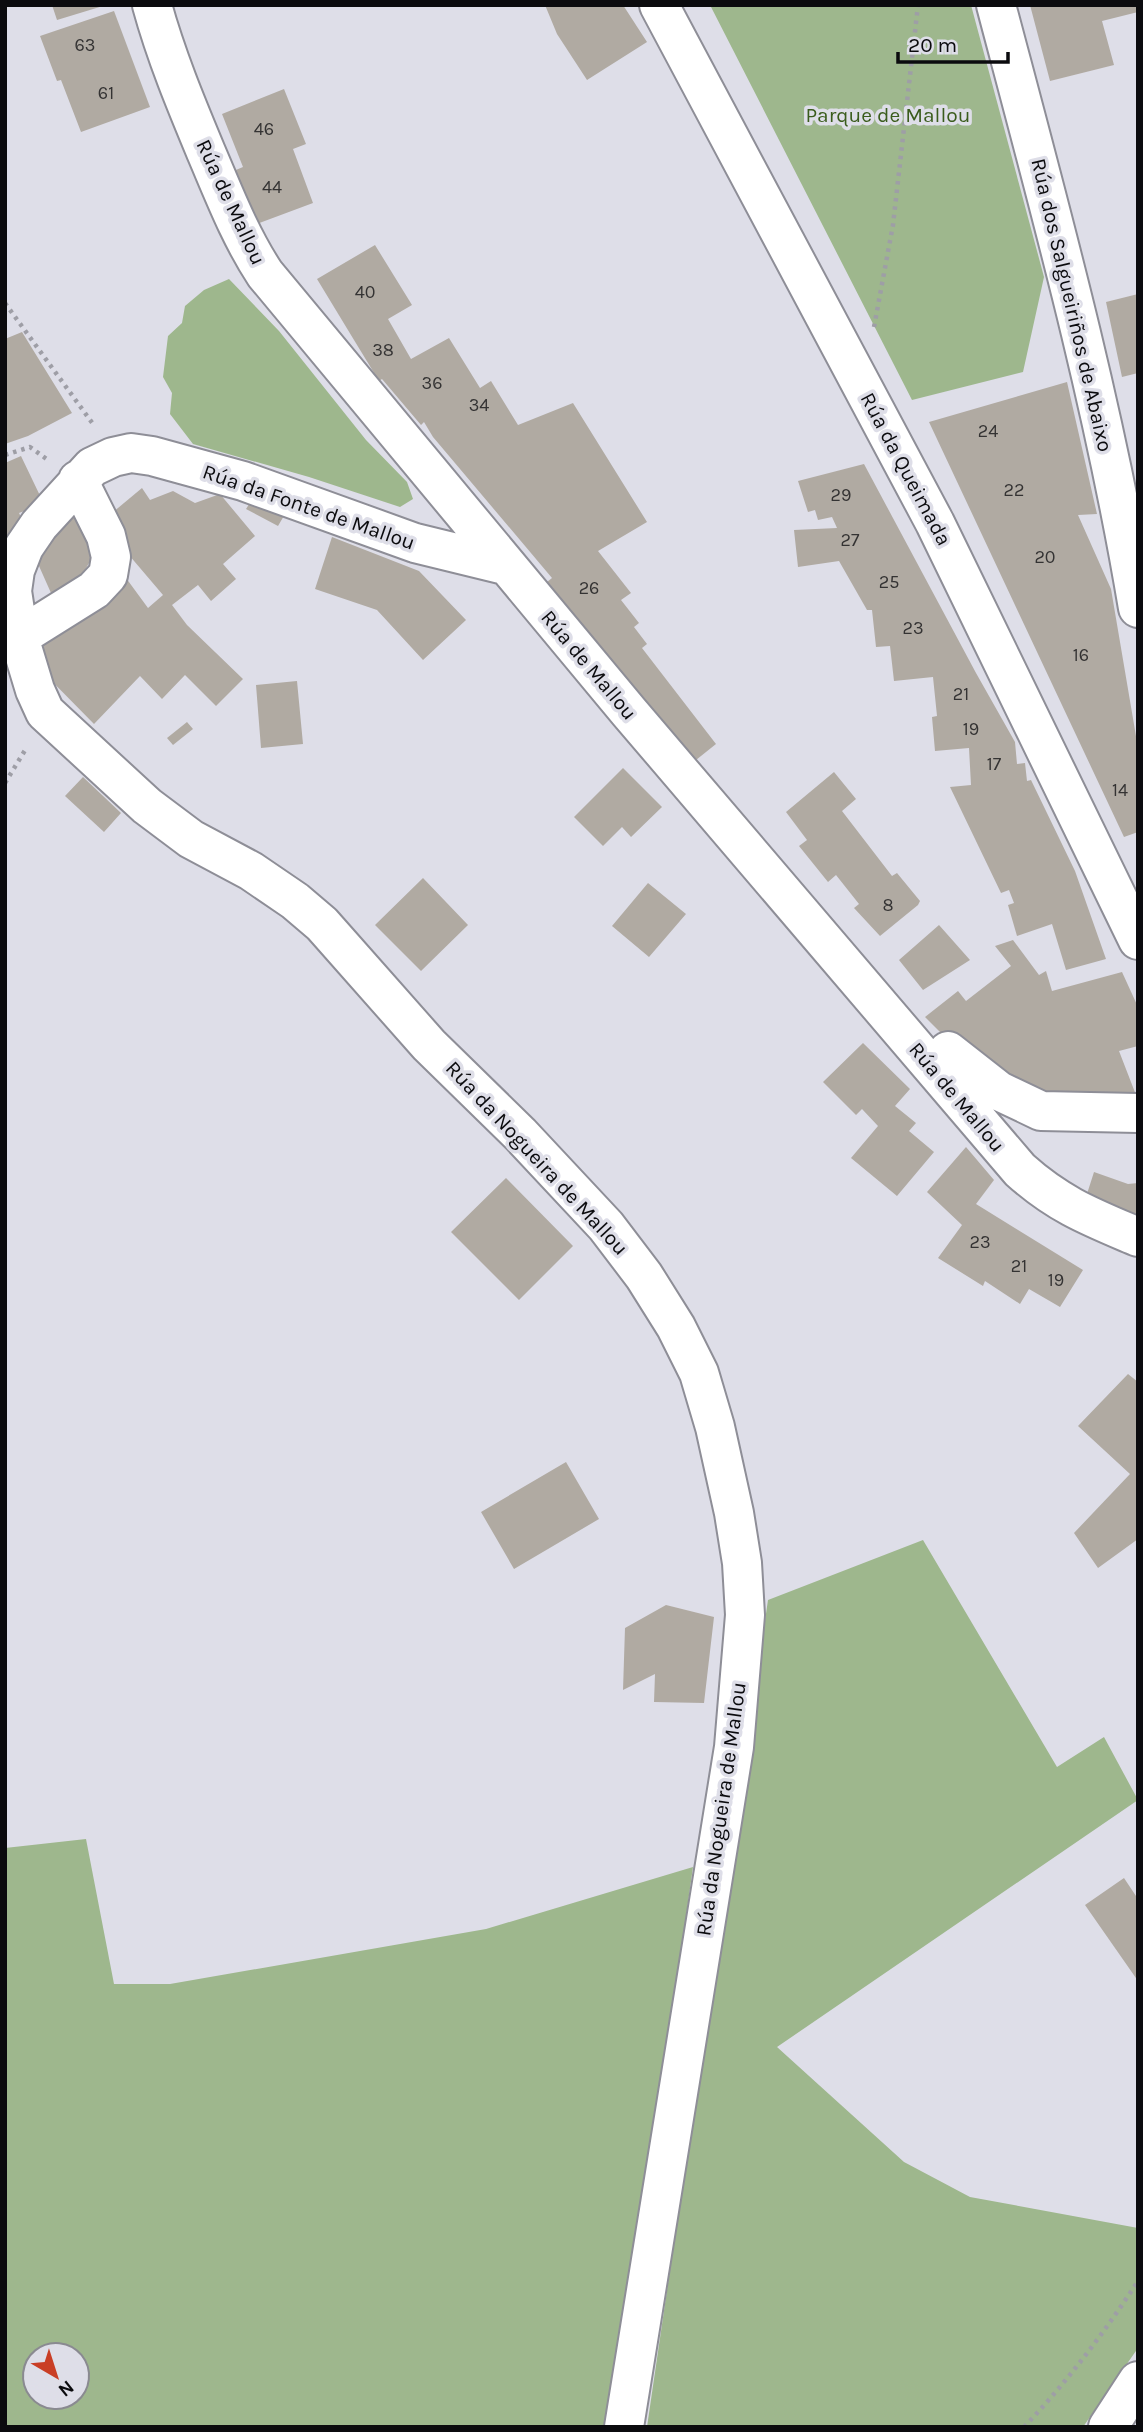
<svg xmlns="http://www.w3.org/2000/svg" width="1143" height="2432" font-family="Karla,sans-serif">
	<style>
		.green { fill: #9eb78d; fill-rule: evenodd }
		.building { fill: #b0aaa2 }
		.lines { fill: none; stroke-linecap: round; stroke-linejoin: round }
		.minor-casing { stroke: #8e8e97; stroke-width: 42 }
		.path { stroke: #9e9ea6; stroke-width: 4.5; stroke-dasharray: 3.5 5; stroke-linecap: butt }
		.minor { stroke: #fff; stroke-width: 38 }
		.labels { text-anchor: middle; stroke-width: 7; stroke-linejoin: round; paint-order: stroke }
		.number-label { font-size: 18px; fill: #343333 }
		.park-label { font-size: 21px; fill: #3a5c1c; stroke: #dedee8 }
		.street-label { font-size: 21px; fill: #0b0b0e; stroke: #dedee8 }
	</style>
	<rect width="100%" height="100%" fill="#dedee8"/>
	<!-- green -->
	<path class="green" d="M710,5H971L1044,277L1023,372L912,400Z
		M229,279L279,331L366,440L407,482L413,499L400,507L309,477L193,444L170,414L172,393L163,377L168,336L182,323L185,306L204,290Z
		M923,1540L1057,1767L1104,1737L1138,1800L777,2047L904,2162L970,2197L1138,2228V2348L1083,2427H647L768,1600Z
		M86,1839L114,1984H170L486,1929L693,1867L654,2143L604,2427H5V1848ZM35,2355H77V2397H35Z"/>
	<!-- building -->
	<path class="building" d="M52,5H103V6L57,20Z
		M545,5H623L647,42L587,80L557,34Z
		M1030,5H1138V12L1102,21L1114,65L1050,81Z
		M114,11L150,107L81,132L61,80L57,81L40,36Z
		M284,89L306,144L293,149L313,203L251,226L231,172L243,167L222,114Z
		M375,245L412,305L388,319L411,359L449,338L480,388L491,381L518,425L573,403L647,522L598,551L631,593L621,600L639,623L634,627L647,644L642,648L716,744L691,764L547,582L552,578L433,437L424,422L421,425L382,379L379,381L354,340L317,279Z
		M1138,294V373L1122,377L1106,302Z
		M22,332L72,413L28,436L5,444V339Z
		M1067,382L1097,514L1078,515L1111,589L1138,748V832L1124,837L929,422Z
		M21,456L44,504L19,513L25,525L5,537V463Z
		M864,464L976,673L1015,742L1017,764L1025,763L1027,781L1031,780L1075,871L1106,959L1066,970L1052,924L1017,936L1008,905L1014,903L1009,890L1001,893L950,787L971,785L969,748L935,751L932,717L937,716L933,677L894,681L890,646L876,647L872,610H867L839,561L798,567L794,530L837,528L832,517L818,520L815,510L808,512L798,481Z
		M142,488L150,500L173,491L195,503L220,494L255,536L223,564L236,579L211,601L198,585L172,605L187,625L243,679L216,706L185,675L162,699L140,676L94,724L31,660V651L126,578L148,608L163,595L123,548L106,518Z
		M253,498L285,514L278,526L246,509Z
		M77,511L93,556L85,570L84,578L51,593L31,548L58,535L57,532Z
		M332,537L419,571L466,620L423,660L377,610L315,589Z
		M297,681L303,744L261,748L256,685Z
		M187,722L193,729L173,745L167,738Z
		M623,768L662,807L631,837L622,827L603,846L574,817Z
		M834,772L856,799L842,811L892,876L897,873L920,901L918,905L880,936L854,908L859,904L836,875L828,882L799,846L807,840L786,812Z
		M83,777L121,813L104,832L65,796Z
		M423,878L468,925L421,971L375,925Z
		M648,883L686,914L649,957L612,926Z
		M939,925L970,960L923,990L899,960Z
		M1013,940L1039,975L1046,971L1052,991L1122,972L1138,1007V1046L1119,1051L1136,1095H1021L949,1041L925,1017L958,991L966,1001L1011,966L995,946Z
		M863,1043L910,1089L895,1106L916,1123L909,1131L934,1152L897,1196L851,1158L878,1126L862,1109L856,1115L823,1082Z
		M966,1147L994,1180L976,1204L1083,1270L1060,1307L1029,1289L1020,1304L985,1281L983,1286L938,1258L962,1225L927,1192Z
		M1094,1172L1128,1184L1138,1183V1215L1086,1197Z
		M506,1178L573,1246L519,1300L451,1232Z
		M1128,1374L1138,1382V1539L1098,1568L1074,1533L1130,1474L1078,1426Z
		M566,1462L599,1519L514,1569L481,1512Z
		M666,1605L714,1617L704,1703L654,1702L655,1674L623,1690L625,1628Z
		M1124,1878L1138,1899V1981L1085,1905Z"/>
	<g class="lines">
		<!-- minor casing -->
		<g class="minor-casing">
			<path id="minor" d="M152,5C166,56 186,104 206,152C224,194 240,236 265,274L629,712L1020,1170C1059,1205 1091,1217 1138,1237
				M659,5L935,523L1138,940
				M996,5C1049,205 1104,404 1138,608
				M505,565L415,543L243,481L152,456L131,453L113,457L92,467L39,525L24,547L15,570L12,591L19,637L35,690L45,712L147,806L191,839L251,871L295,901L322,924L429,1045L520,1134L606,1226L644,1276L676,1327L699,1373L715,1427L734,1513L742,1563L745,1615L734,1747L624,2427
				M19,637L94,590L108,575L111,557L106,536L78,480
				M948,1051L999,1091L1041,1111L1138,1113
				M1108,2427L1138,2381"/>
		</g>
		<!-- path -->
		<path class="path" d="M5,303L93,424
			M874,327L893,225L918,5
			M5,455L30,447L48,460
			M5,783L27,747
			M1024,2427C1067,2382 1104,2333 1138,2281"/>
		<!-- minor -->
		<use href="#minor" class="minor"/>
	</g>
	<g class="labels">
		<!-- number labels -->
		<g class="number-label">
			<text x="85" y="51">63</text>
			<text x="106" y="99">61</text>
			<text x="264" y="135">46</text>
			<text x="272" y="193">44</text>
			<text x="365" y="298">40</text>
			<text x="383" y="356">38</text>
			<text x="432" y="389">36</text>
			<text x="479" y="411">34</text>
			<text x="988" y="437">24</text>
			<text x="1014" y="496">22</text>
			<text x="841" y="501">29</text>
			<text x="850" y="546">27</text>
			<text x="1045" y="563">20</text>
			<text x="889" y="588">25</text>
			<text x="589" y="594">26</text>
			<text x="913" y="634">23</text>
			<text x="1081" y="661">16</text>
			<text x="961" y="700">21</text>
			<text x="971" y="735">19</text>
			<text x="994" y="770">17</text>
			<text x="1120" y="796">14</text>
			<text x="888" y="911">8</text>
			<text x="980" y="1248">23</text>
			<text x="1019" y="1272">21</text>
			<text x="1056" y="1286">19</text>
		</g>
		<!-- park labels -->
		<g class="park-label">
			<text x="888" y="122">Parque de Mallou</text>
		</g>
		<!-- street labels -->
		<g class="street-label">
			<text transform="translate(231 202) rotate(65)" y="7">Rúa de Mallou</text>
			<text transform="translate(1072 305) rotate(77)" y="7">Rúa dos Salgueiriños de Abaixo</text>
			<text transform="translate(906 469) rotate(62)" y="7">Rúa da Queimada</text>
			<text transform="translate(309 507) rotate(19)" y="7">Rúa da Fonte de Mallou</text>
			<text transform="translate(589 665) rotate(50)" y="7">Rúa de Mallou</text>
			<text transform="translate(957 1097) rotate(50)" y="7">Rúa de Mallou</text>
			<text transform="translate(537 1158) rotate(47)" y="7">Rúa da Nogueira de Mallou</text>
			<text transform="translate(721 1809) rotate(-82)" y="7">Rúa da Nogueira de Mallou</text>
		</g>
	</g>
	<!-- border -->
	<rect width="1143" height="2432" fill="none" stroke="#0b0b0e" stroke-width="14"/>
	<!-- north arrow -->
	<g transform="translate(56 2376) rotate(141)"><circle r="33" fill="#dedee8" stroke="#8a8a91" stroke-width="2"/>
	<path d="M0-5L12 26L0 18L-12 26Z" fill="#c93e25"/>
	<text y="-10" font-size="19" font-weight="bold" text-anchor="middle" fill="#0b0b0e">N</text>
	</g>
	<!-- scale -->
	<path d="M898 52v10h110v-10" fill="none" stroke="#0b0b0e" stroke-width="3.5"/>
	<text x="908" y="52" font-size="21" fill="#0b0b0e" stroke="#dedee8" stroke-width="5" paint-order="stroke">20 m</text>
</svg>
